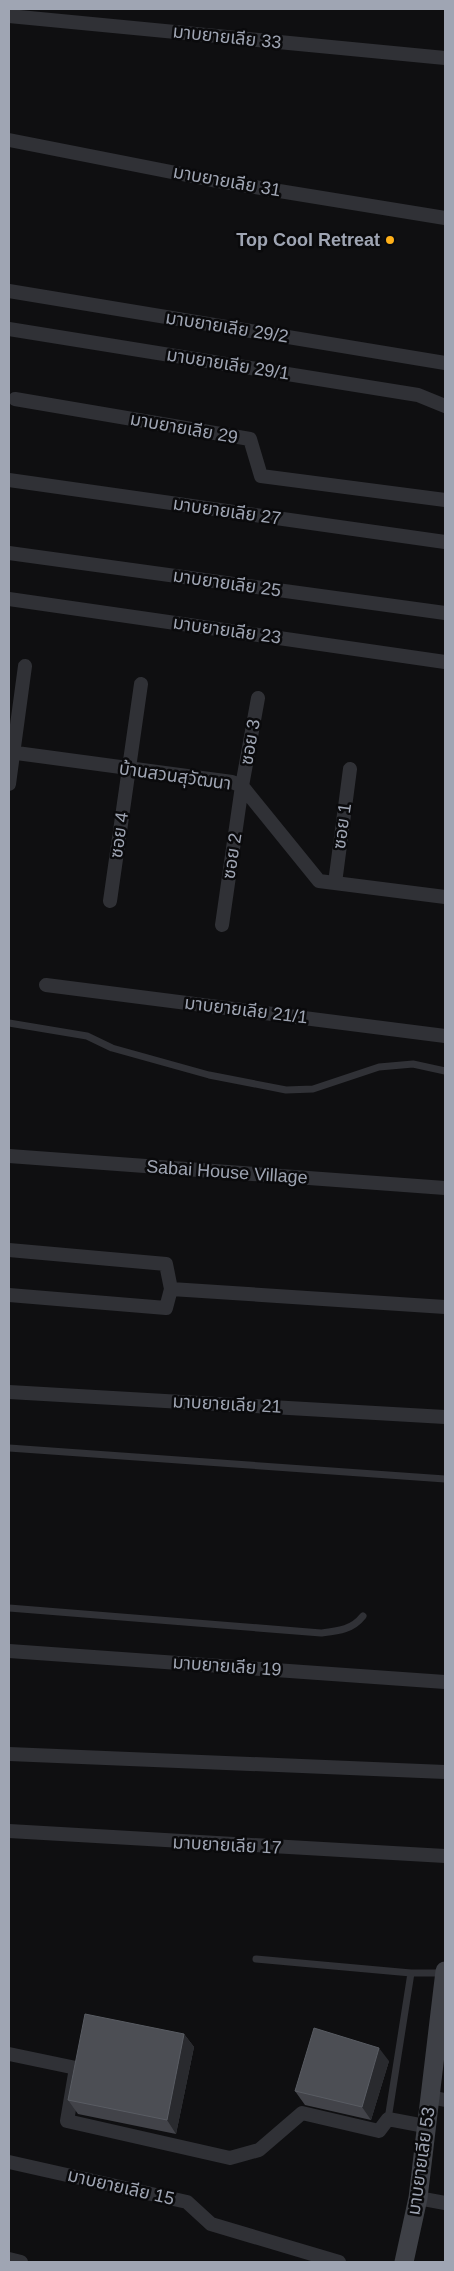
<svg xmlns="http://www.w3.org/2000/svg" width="454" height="2271" font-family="Helvetica,'Noto Sans Thai',sans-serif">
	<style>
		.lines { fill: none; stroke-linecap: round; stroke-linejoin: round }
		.lane { stroke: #303136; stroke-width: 7 }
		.street { stroke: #303136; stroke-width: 14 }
		.secondary { stroke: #3e4046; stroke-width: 19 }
		.wall { fill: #424349 }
		.shaded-wall { fill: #292a2e }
		.building { fill: #4c4e54; stroke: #595c63 }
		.poi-dot { fill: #ffb019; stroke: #0a0a0c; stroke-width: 2 }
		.labels { text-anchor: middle; stroke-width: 5; stroke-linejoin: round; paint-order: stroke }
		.street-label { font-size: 18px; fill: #9fa5b3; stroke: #0a0a0c }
		.poi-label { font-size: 18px; font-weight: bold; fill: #9fa5b3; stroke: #0a0a0c; text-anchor: end }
	</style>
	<rect width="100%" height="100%" fill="#0f0f11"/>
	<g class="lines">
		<!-- lane -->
		<path class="lane" d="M9,1023L87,1036L112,1048L209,1075L286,1090L313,1089L379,1067L413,1064L445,1071
			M9,1448L445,1479
			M9,1608L321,1633C338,1631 352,1630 363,1616
			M256,1959L411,1973
			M388,2119L411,1973H443"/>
		<!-- street -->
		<path class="street" d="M9,16L445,58
			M9,140L212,180L445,218
			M9,291L445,363
			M9,329L418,395L445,406
			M15,399L250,439L261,476L445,500
			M9,480L445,542
			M9,553L445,613
			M9,599L445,662
			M9,752L232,782L242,786L319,881L445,897
			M9,784L25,666
			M335,883L350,769
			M110,901L141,684
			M222,925L242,786L258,698
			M46,985L445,1036
			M9,1156L445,1188
			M9,1250L166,1264L171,1289L166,1308L9,1295
			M171,1289L445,1307
			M9,1392L445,1417
			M9,1651L445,1682
			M9,1754L445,1772
			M9,1831L445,1856
			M9,2054L76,2068L67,2121L230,2158L259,2150L302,2113L379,2131L388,2119L425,2126
			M430,2097L445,2100
			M9,2162L187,2202L211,2224L339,2262
			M418,2198L445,2203
			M9,2259L21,2262"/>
		<!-- secondary -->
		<path class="secondary" d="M404,2262L418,2198L445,1971"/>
	</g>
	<!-- wall -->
	<path class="wall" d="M184,2034L194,2047L176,2134L78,2114L68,2100Z
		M389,2061L371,2120L305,2105L295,2091Z"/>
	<!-- shaded-wall -->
	<path class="shaded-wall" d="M184,2034L194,2047L176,2134L167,2120Z
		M379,2048L389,2061L371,2120L362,2107Z"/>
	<!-- building -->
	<path class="building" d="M85,2014L184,2034L167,2120L68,2100Z
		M314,2028L379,2048L362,2107L295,2091Z"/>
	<!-- markers -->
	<circle class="poi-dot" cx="390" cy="240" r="5"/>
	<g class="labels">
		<!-- street labels -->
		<g class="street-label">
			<text transform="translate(227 37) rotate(6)" y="6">มาบยายเลีย 33</text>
			<text transform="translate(227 181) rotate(10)" y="6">มาบยายเลีย 31</text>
			<text transform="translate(227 327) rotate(9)" y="6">มาบยายเลีย 29/2</text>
			<text transform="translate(228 364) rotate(9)" y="6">มาบยายเลีย 29/1</text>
			<text transform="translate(184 428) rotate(10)" y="6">มาบยายเลีย 29</text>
			<text transform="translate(227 511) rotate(8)" y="6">มาบยายเลีย 27</text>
			<text transform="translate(227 583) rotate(8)" y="6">มาบยายเลีย 25</text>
			<text transform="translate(227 630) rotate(8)" y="6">มาบยายเลีย 23</text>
			<text transform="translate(250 742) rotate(-80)" y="6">ซอย 3</text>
			<text transform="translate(175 776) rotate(8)" y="6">บ้านสวนสุวัฒนา</text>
			<text transform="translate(342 826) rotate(-82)" y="6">ซอย 1</text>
			<text transform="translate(119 835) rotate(-82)" y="6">ซอย 4</text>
			<text transform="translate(232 856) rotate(-81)" y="6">ซอย 2</text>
			<text transform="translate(246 1010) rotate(7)" y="6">มาบยายเลีย 21/1</text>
			<text transform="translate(227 1172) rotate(4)" y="6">Sabai House Village</text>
			<text transform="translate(227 1404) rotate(3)" y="6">มาบยายเลีย 21</text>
			<text transform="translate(227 1666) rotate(4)" y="6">มาบยายเลีย 19</text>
			<text transform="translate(227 1845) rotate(3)" y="6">มาบยายเลีย 17</text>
			<text transform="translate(421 2161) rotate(-82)" y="6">มาบยายเลีย 53</text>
			<text transform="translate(121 2187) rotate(13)" y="6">มาบยายเลีย 15</text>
		</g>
		<!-- poi labels -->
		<g class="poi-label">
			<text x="380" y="246">Top Cool Retreat</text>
		</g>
	</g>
	<!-- border -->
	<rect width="454" height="2271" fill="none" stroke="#9fa5b3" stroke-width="20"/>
</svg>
